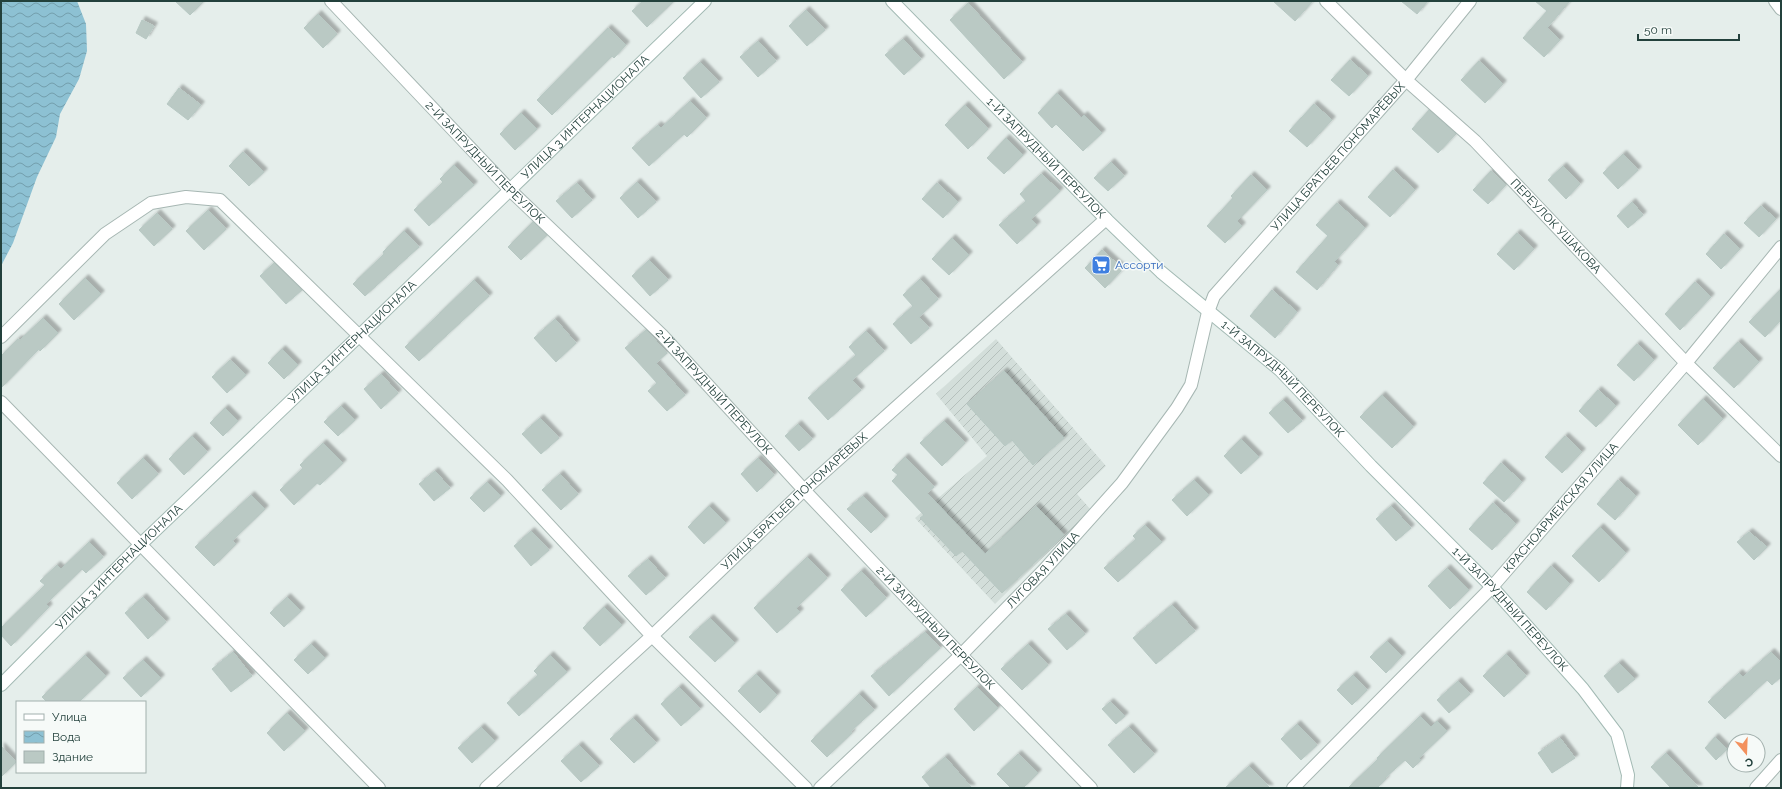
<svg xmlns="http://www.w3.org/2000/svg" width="1782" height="789" font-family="Raleway,sans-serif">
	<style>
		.industrial { fill: url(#industrial-furrows) }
		.water { fill: url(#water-waves) }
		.building { fill: #bac9c4; stroke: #b7c8c3; filter: url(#shadow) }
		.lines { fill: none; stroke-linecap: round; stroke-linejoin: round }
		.street-casing { stroke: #a7b7b3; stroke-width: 14 }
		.secondary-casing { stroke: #a3bab4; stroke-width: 14 }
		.street { stroke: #fff; stroke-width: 12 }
		.secondary { stroke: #fff; stroke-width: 12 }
		.labels { text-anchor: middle; stroke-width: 3; stroke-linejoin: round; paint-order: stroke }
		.street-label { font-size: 12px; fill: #23413c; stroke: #f6faf8 }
		.shop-label { font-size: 12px; fill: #366cbe; stroke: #f6faf8; text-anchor: start }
	</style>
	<defs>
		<pattern id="industrial-furrows" width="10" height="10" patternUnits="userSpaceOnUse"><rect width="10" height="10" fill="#d3deda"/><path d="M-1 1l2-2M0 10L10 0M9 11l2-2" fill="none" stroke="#b5c0bc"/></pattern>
		<pattern id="water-waves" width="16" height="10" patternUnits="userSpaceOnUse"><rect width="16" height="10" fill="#8dc1d3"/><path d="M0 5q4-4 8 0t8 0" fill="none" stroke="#739eac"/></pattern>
		<filter id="shadow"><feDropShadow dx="3.5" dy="-3.5" stdDeviation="1" flood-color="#0004"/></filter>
	</defs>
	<rect width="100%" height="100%" fill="#e5eeeb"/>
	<!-- industrial -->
	<path class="industrial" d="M996,339L1106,466L1077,494L1091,510L995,604L915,518L987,456L936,394Z"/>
	<!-- water -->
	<path class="water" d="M1,1H77L86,24L87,51L79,79L60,114L56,137L37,177L13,243L1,266Z"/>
	<!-- building -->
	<path class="building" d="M175,1H204L190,15Z
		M643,1H674L647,27L632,11Z
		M1273,1H1313L1295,21Z
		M1401,1H1428L1417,14Z
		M1535,1H1570L1547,28L1560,40L1544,57L1523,38L1547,11Z
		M968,3L1022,62L1004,79L950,20Z
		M806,10L825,30L807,46L789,26Z
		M318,14L337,34L323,48L304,28Z
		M142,20L154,26L146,39L136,33Z
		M608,28L626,45L614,58L612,56L552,115L537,100Z
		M903,39L921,59L904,75L885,55Z
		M758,41L776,61L758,77L740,57Z
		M1350,60L1368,76L1349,96L1331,80Z
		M1479,61L1503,84L1485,103L1461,80Z
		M700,62L719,82L701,98L683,78Z
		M179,88L201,105L188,120L167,104Z
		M1057,93L1081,118L1084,115L1102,133L1083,151L1056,124L1052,128L1038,113Z
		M690,101L706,118L687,137L684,134L649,166L632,148L658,125L661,128Z
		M1314,104L1332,120L1307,147L1289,131Z
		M965,105L988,129L968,149L945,125Z
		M1429,110L1456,134L1438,153L1412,129Z
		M521,113L537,129L515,150L500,134Z
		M1006,138L1023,155L1004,174L987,158Z
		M243,152L264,172L249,186L229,166Z
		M1623,154L1638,170L1618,189L1603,173Z
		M1111,162L1124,176L1108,191L1094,178Z
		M454,165L474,185L429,226L414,210L443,182L440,179Z
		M1563,166L1580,184L1566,199L1548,180Z
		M1393,170L1415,190L1390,217L1368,197Z
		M1491,171L1506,185L1488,204L1473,190Z
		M1041,174L1060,191L1031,219L1037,225L1017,244L999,225L1026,201L1020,194Z
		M1251,175L1267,190L1237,221L1242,226L1225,243L1207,226L1233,198L1231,196Z
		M637,182L656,202L638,218L620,198Z
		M577,183L592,200L572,218L556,201Z
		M937,183L958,202L943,218L922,199Z
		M1632,202L1643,215L1628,228L1617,216Z
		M1337,203L1365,228L1334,262L1338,265L1317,290L1296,272L1328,236L1316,225Z
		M1761,206L1776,219L1759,237L1744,223Z
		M208,210L226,229L204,250L186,231Z
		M157,213L172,229L154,246L139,230Z
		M533,222L547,235L521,260L508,247Z
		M404,231L419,247L365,296L353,284L384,254L383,252Z
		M1517,233L1534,249L1514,270L1497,254Z
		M1724,234L1740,249L1721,269L1706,254Z
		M952,238L969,255L949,275L932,259Z
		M1102,250L1123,269L1105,288L1085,268Z
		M649,260L668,280L650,296L632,276Z
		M274,263L302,290L286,304L260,276Z
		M85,278L101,294L74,320L59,304Z
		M920,279L938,299L919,317L929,328L911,344L893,324L913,306L903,295Z
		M474,280L489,296L419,361L405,347Z
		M1695,282L1711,297L1680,330L1665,314Z
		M1781,289V320L1765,337L1749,322Z
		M1272,290L1297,312L1275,338L1250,316Z
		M43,318L58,333L40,351L39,349L1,388V356L18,339L20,340Z
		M555,319L576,343L556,362L534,338Z
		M646,330L667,353L656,363L685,395L667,411L648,391L657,383L625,348Z
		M866,331L884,351L852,380L861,390L828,420L808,398L856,355L849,347Z
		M1738,342L1759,362L1734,388L1713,368Z
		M1637,344L1654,360L1634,381L1617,365Z
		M282,349L298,365L284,379L268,363Z
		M230,360L246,375L227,393L212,377Z
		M1004,371L1064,438L1033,465L1012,440L1005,446L967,404Z
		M381,374L398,393L381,409L364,389Z
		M1598,390L1616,406L1596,427L1579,411Z
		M1382,395L1413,427L1392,448L1360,417Z
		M1703,399L1723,419L1698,445L1678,425Z
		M1283,400L1302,421L1288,433L1269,413Z
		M341,406L355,420L338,436L324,422Z
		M225,408L238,421L223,436L210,423Z
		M540,418L559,438L541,454L522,434Z
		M944,421L965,443L942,466L920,443Z
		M798,424L812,439L799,451L785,436Z
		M192,436L207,452L184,475L169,459Z
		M1565,436L1582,452L1562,473L1545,457Z
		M1241,439L1259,457L1241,474L1224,456Z
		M323,443L343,463L320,485L317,483L294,505L280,490L303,468L300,465Z
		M905,457L934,487L927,493L985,554L1036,506L1064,535L1002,593L962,551L956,556L920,518L924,515L892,481L898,475L892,470Z
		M143,458L158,474L132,499L117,483Z
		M758,458L774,475L757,492L741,474Z
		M1501,463L1522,482L1504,502L1483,483Z
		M435,471L450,488L434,501L419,484Z
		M560,474L578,494L561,510L542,490Z
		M1194,480L1209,495L1187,516L1172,500Z
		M1618,480L1636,496L1615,520L1597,504Z
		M487,482L501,496L484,512L470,498Z
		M251,495L265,509L232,541L236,544L214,566L195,547Z
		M863,496L885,519L871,533L847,509Z
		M1493,503L1516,524L1492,550L1469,529Z
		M709,506L726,523L704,544L688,527Z
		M1391,506L1411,528L1396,541L1376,519Z
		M1145,525L1162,542L1118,582L1104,568L1136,539L1133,536Z
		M1600,527L1626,553L1599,582L1572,556Z
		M531,531L549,550L531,566L514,546Z
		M1749,532L1767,547L1754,560L1737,542Z
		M89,542L103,557L86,573L82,569L46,604L49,607L11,646L1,635V628L45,585L40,581L57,565L61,569Z
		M807,557L827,578L796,608L800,612L777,633L754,608Z
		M648,559L665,578L646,595L628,576Z
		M1551,566L1570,584L1546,610L1527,592Z
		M1447,568L1469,590L1450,609L1428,586Z
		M861,571L886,598L866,617L841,590Z
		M143,597L166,622L148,639L125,613Z
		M287,597L301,611L284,627L270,613Z
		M1172,605L1195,631L1156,664L1133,638Z
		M604,607L622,625L600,646L583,628Z
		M1066,614L1085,634L1067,650L1048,629Z
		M710,618L735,643L715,662L689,637Z
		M925,632L940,648L889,696L871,676Z
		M1387,641L1402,656L1386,673L1370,657Z
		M311,644L325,658L308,674L294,660Z
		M1028,644L1048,665L1022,690L1001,669Z
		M233,652L252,676L231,692L212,669Z
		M1771,652L1781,663V677L1772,685L1767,680L1725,719L1708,702L1739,673L1743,677Z
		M1506,654L1526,676L1504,697L1483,676Z
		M85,655L106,676L79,702H47L42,697Z
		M550,655L567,672L519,716L507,703L538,675L534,671Z
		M143,660L161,678L141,697L123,678Z
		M1619,663L1635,679L1618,693L1604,676Z
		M756,674L777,695L760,713L738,691Z
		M1353,675L1367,690L1352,705L1337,690Z
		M1458,681L1470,694L1449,713L1437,700Z
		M679,687L700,709L681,726L661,704Z
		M977,687L998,708L974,731L954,709Z
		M859,694L874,710L850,732L852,733L827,757L811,741Z
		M1110,702L1125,716L1116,724L1102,709Z
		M287,713L305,731L284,751L267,733Z
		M1420,716L1431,727L1437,721L1447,731L1419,758L1421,760L1413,768L1405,760L1385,778L1386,779L1377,788H1348L1378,759L1377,758Z
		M633,718L656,743L634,763L610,739Z
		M1297,724L1317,745L1301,760L1281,739Z
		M481,727L495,741L472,763L458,748Z
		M1129,727L1154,754L1134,773L1108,745Z
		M1715,737L1727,749L1716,760L1705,748Z
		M1560,738L1575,758L1552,773L1538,753Z
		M579,745L599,766L581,782L561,761Z
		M1,746L16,762L1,777Z
		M1666,753L1699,788H1671L1651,767Z
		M1018,754L1038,773L1023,788H1011L997,774Z
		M945,757L972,788H931L922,777Z
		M1249,766L1270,788H1225Z"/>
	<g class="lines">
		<!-- street casing -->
		<g class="street-casing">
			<g id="street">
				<path id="s1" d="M331,1L510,190L662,335L804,490L961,655L1091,788"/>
				<path id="s2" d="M1326,1L1406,80L1475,141L1686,363L1781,456"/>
				<path d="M1775,1L1781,9"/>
				<path d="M1,337L105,234L151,203L186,197L220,200L507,480L652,636L806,788"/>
				<path d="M1,402L379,788"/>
				<path id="s3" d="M486,788L652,636L804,490L1106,219"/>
				<path id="s4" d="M820,788L961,655L1044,570L1122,483L1177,408L1191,385L1208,312L1214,296L1406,80L1470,1"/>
				<path id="s5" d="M1293,788L1492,587L1686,363L1781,247"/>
				<path d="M1756,788L1781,760"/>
			</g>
		</g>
		<!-- secondary casing -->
		<g class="secondary-casing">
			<g id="secondary">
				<path id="s6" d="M892,1L1106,219L1161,272L1280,370L1371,466L1492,587L1583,689L1617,734L1628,775L1627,788"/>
				<path id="s7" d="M1,685L141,544L360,335L705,1"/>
			</g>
		</g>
		<!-- street -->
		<use href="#street" class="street"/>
		<!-- secondary -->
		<use href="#secondary" class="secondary"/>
	</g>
	<!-- icons -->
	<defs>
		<g id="supermarket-square" transform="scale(1)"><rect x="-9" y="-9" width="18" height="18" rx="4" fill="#3f7fe0" stroke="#f6faf8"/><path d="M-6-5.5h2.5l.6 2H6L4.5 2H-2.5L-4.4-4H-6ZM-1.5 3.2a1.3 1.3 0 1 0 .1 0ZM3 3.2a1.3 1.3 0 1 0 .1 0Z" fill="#fff"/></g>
	</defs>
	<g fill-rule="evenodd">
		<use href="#supermarket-square" x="1101" y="265"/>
	</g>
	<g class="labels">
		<!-- street labels -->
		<g class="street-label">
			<text dy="4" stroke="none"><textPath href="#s7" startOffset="815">УЛИЦА 3 ИНТЕРНАЦИОНАЛА</textPath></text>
			<text dy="4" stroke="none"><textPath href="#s4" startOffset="828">УЛИЦА БРАТЬЕВ ПОНОМАРЁВЫХ</textPath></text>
			<text dy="4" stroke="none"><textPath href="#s6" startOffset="220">1-Й ЗАПРУДНЫЙ ПЕРЕУЛОК</textPath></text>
			<text dy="4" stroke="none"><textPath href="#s1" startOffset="223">2-Й ЗАПРУДНЫЙ ПЕРЕУЛОК</textPath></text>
			<text dy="4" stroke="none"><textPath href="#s2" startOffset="322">ПЕРЕУЛОК УШАКОВА</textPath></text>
			<text dy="4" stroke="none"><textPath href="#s7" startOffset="491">УЛИЦА 3 ИНТЕРНАЦИОНАЛА</textPath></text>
			<text dy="4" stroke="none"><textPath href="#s6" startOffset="544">1-Й ЗАПРУДНЫЙ ПЕРЕУЛОК</textPath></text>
			<text dy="4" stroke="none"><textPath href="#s1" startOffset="547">2-Й ЗАПРУДНЫЙ ПЕРЕУЛОК</textPath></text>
			<text dy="4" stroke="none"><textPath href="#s3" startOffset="421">УЛИЦА БРАТЬЕВ ПОНОМАРЁВЫХ</textPath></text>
			<text dy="4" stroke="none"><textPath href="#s5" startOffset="388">КРАСНОАРМЕЙСКАЯ УЛИЦА</textPath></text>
			<text dy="4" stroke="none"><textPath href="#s7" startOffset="167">УЛИЦА 3 ИНТЕРНАЦИОНАЛА</textPath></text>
			<text dy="4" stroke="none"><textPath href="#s4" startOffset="312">ЛУГОВАЯ УЛИЦА</textPath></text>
			<text dy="4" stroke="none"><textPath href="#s6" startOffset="868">1-Й ЗАПРУДНЫЙ ПЕРЕУЛОК</textPath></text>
			<text dy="4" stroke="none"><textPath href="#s1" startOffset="871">2-Й ЗАПРУДНЫЙ ПЕРЕУЛОК</textPath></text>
		</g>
		<!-- shop labels -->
		<g class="shop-label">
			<text x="1115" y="269">Ассорти</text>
		</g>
	</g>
	<!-- border -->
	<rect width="1782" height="789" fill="none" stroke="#23413c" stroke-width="4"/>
	<!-- legend -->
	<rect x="16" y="701" width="130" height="72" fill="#f6faf8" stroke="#a2b0ad"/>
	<rect x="24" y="714" width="20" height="6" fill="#ffffff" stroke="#a2b0ad"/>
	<text x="52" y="721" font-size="12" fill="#23413c">Улица</text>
	<rect x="24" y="731" width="20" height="12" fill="url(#water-waves)" stroke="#a2b0ad"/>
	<text x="52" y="741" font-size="12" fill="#23413c">Вода</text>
	<rect x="24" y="751" width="20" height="12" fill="#bac9c4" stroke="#a2b0ad"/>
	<text x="52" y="761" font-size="12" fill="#23413c">Здание</text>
	<!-- north arrow -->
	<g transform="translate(1746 753) rotate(161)"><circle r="19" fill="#f6faf8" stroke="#a2b0ad"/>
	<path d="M0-3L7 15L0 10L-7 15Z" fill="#f3915e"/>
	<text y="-6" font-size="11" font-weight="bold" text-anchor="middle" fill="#23413c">С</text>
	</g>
	<!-- scale -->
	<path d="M1638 34v6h101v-6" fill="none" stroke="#23413c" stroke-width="2"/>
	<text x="1644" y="34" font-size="12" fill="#23413c" stroke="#f6faf8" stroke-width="3" paint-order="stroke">50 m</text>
</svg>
